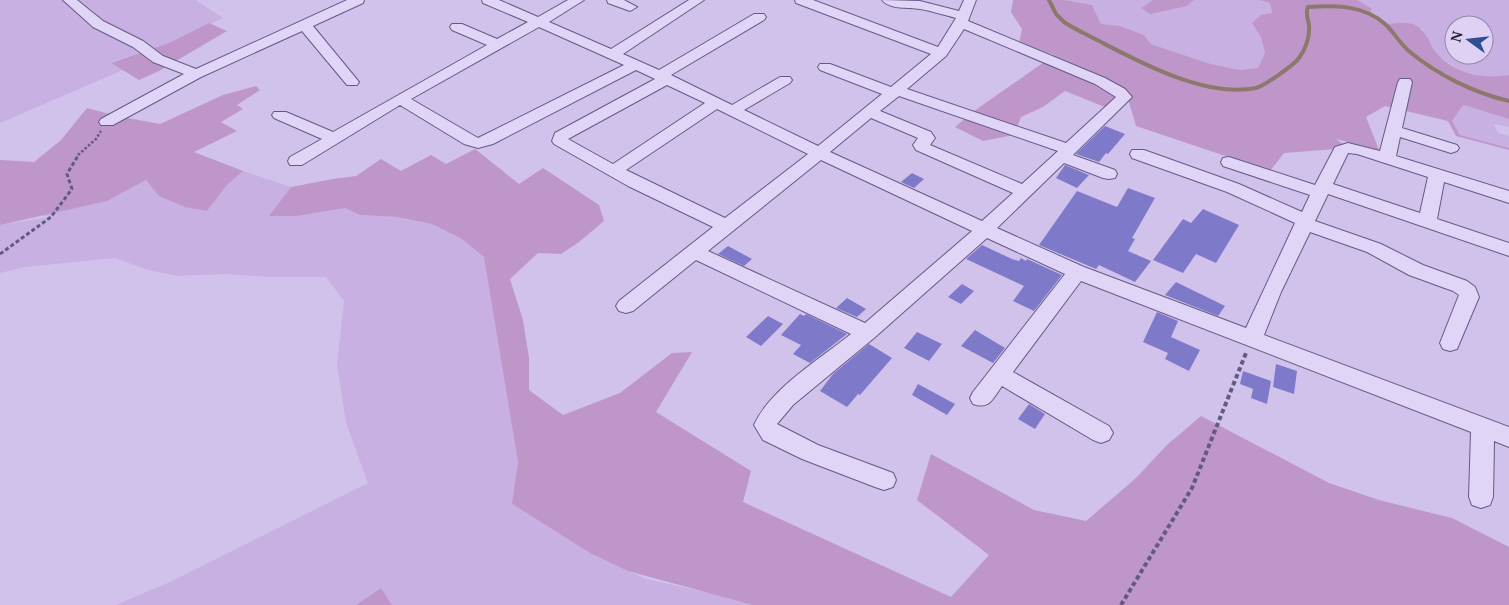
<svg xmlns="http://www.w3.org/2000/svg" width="1509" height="605" font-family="'PT Serif',serif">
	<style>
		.farmland { fill: #c8b0e2; fill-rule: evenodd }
		.green { fill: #be96ca }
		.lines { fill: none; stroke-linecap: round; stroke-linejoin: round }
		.stream { stroke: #8d796c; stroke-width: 4 }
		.building { fill: #7f79c9 }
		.minor-casing { stroke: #625a85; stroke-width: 2 }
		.path-far2 { stroke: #625a85; stroke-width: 2.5; stroke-dasharray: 2.5 2; stroke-linecap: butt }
		.path-far1 { stroke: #625a85; stroke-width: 3; stroke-dasharray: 4 2.5; stroke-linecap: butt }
		.path { stroke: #625a85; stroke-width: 4; stroke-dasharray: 4.5 3; stroke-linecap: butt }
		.minor { fill: #e1d5f7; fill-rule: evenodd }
	</style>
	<rect width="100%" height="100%" fill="#d1c2ec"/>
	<!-- farmland -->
	<path class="farmland" d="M0,0H196L223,18L170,43L112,62L123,70L0,123Z
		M1065,0H1259L1270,3L1272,13L1252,23L1261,37L1265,53L1258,68L1238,70L1211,64L1151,44L1144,35L1120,26L1101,24L1092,5Z
		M1357,0H1509V75L1487,78L1460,71L1435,53L1423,29L1399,23L1386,24L1376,17L1368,14ZM1454,25H1484V55H1454Z
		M1463,105L1509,119V127L1494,124L1498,133L1509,136V148L1460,135L1452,121Z
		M243,171L291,187L269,216H297L345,208L360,215L397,217L432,224L462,239L484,257L518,462L513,505L590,553L646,579L764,605H392L381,588L356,605H116L172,581L368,483L346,423L337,364L344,301L326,277H271L222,274L178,276L148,270L115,258L25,267L0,273V225L49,217L42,215L107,201L146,180L207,211L227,185Z"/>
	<!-- green -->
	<path class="green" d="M1013,0H1065L1092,5L1101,24L1120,26L1144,35L1151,44L1211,64L1239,70L1258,68L1265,53L1261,37L1252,23L1261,15L1272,13L1270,3L1259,0H1357L1372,9L1368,14L1376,17L1386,24C1406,22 1418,20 1429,40C1431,45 1433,50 1437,54C1458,75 1481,79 1509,75V119L1463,105L1452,121L1460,135L1509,148V150L1456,136L1448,121L1385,106L1366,117L1379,150L1336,139L1348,148L1284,153L1270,171L1136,126L1126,92L1112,110L1065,91L1043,107L1021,117L1014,135L983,141L955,127L977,109L1054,55L1019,43L1022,29L1011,12Z
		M1153,0H1194L1187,6L1150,14L1141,8Z
		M209,23L227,31L159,71L139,80L111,63L169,43Z
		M256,86L260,90L237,105L243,109L221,122L237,131L194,152L243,171L227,185L207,211L185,207L159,196L146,180L107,201L0,225V160L34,162L61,140L87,108L117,116L160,124L223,95Z
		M475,149L519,184L543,168L599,205L604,221L579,242L561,254L538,253L510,279L523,320L529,358V390L563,415L620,393L672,353L692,352L656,412L751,471L743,502L951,597L989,555L917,500L931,454L1034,510L1086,521L1135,479L1167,445L1201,416L1329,483L1379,500L1452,518L1509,547V605H753L628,571L590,553L512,504L518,462L484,257L462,239L432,224L397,217L360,215L345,208L297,216H269L291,187L333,179L356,176L381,159L401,171L431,155L446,164Z
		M381,588L392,605H356Z"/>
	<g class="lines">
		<!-- stream -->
		<path class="stream" d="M1049,0L1056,14L1064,22C1076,30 1088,35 1101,42C1143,64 1207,98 1256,88C1264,86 1294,65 1299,58C1306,48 1310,37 1309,25C1308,19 1305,13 1308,7C1334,5 1364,5 1385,24C1394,32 1400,44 1410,52C1438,75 1474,93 1509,101"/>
	</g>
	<!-- building -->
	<path class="building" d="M1105,126L1125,134L1108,154L1106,153L1099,162L1076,154Z
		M1065,165L1089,175L1077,188L1056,178Z
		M912,173L924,179L914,188L901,182Z
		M1128,188L1155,198L1132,238L1135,239L1128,251L1151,261L1135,282L1099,265L1096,269L1039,245L1077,191L1117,207Z
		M1203,209L1239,225L1216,263L1196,254L1183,273L1153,260L1183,219L1191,223Z
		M982,245L1012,259L1019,261L1021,258L1026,261L1027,259L1062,275L1034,311L1013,301L1024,286L966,259Z
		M728,246L752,259L744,266L718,254Z
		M1176,282L1225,306L1218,316L1165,295Z
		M962,284L974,291L961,304L948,297Z
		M847,298L866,309L857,317L836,308Z
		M1157,312L1178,321L1171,337L1200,350L1189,371L1165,359L1168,353L1143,342Z
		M800,314L804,316L806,314L847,334L810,363L793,354L801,345L781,335Z
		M768,316L783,324L761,346L746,337Z
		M975,330L1005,348L993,363L961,346Z
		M917,332L942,344L929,361L904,348Z
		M869,344L892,358L860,395L858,394L847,407L820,391L833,374Z
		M1276,364L1297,371L1294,394L1273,387Z
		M1243,371L1271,381L1267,404L1251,398L1253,389L1240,384Z
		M918,384L955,404L947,415L912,395Z
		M1029,404L1045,414L1035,429L1018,419Z"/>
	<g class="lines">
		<!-- minor casing -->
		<g class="minor-casing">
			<path id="minor" d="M63,0H77L103,21L143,41L163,56L196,69L347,0H364L363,3L313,26L359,82L357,85H347L302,31L201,77L113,125H101L99,122L101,119L184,74L153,62L133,47L93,27Z
				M482,0H499L538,17L568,0H584L549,22L611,49L689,0H704L623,54L659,70L754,14H764L766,17L764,20L671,75L732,105L780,77H790L792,80L790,83L744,110L818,146L882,94L820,70L818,67L820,64H830L891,87L931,54L796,3L795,0H813L938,47L956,18C944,15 932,11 920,9C908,7 890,10 882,0L920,1L959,11L964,0H976L968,21L1105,78L1125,89L1132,97L1073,155L1115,170L1117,174L1115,178L1109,179L1103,178L1064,163L997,228L1084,267L1246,328L1295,223L1227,192L1132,158L1130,154L1132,150H1144L1239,184L1302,212L1310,195L1223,166L1221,162L1223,158L1229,157L1315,185L1335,147L1348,143L1380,151L1398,82L1400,79H1410L1412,82L1402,128L1457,145L1459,148L1457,151L1451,153L1400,137L1396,156L1509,191V203L1444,182L1437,219L1509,243V256L1328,194L1315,221L1381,244L1423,265L1467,281L1475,287L1479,297L1457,349L1450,351L1443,349L1440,343L1459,295L1453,291L1409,275L1367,252L1310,232L1281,292L1264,335L1509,427V447L1494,441L1493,497L1490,505L1481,508L1472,505L1469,497L1471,432L1081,281L1013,372L1109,426L1113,433L1109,440L1101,443L1093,440L1002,386C993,398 990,410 973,404L970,398L973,392L1065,274L987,238L874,338L793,405L777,424L818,445L893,473L896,480L893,487L884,490L875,487L802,459L763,440L754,425C770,389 820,359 851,334L696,260L633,311L626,313L619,311L616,306L619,301L713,227L628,186L554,144L552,141L555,133L655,79L653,78L636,70L493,144L478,148L464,144L400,105L302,165H290L288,161L290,157L322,139L274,118L272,115L274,112H286L333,132L487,45L452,30L450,27L452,24H462L497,39L528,22L483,3ZM539,27L624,65L478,138L411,99ZM964,29L1095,84L1116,97L1066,143L907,89L946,56ZM667,85L705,103L613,164L568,139ZM899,96L1058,151L1022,184L930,145L935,138L931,132L880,111ZM717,109L808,154L725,218L626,170ZM871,118L918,138L913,145L916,150L1013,193L982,221L830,152ZM1348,153L1357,154L1428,177L1420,213L1333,184ZM821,160L972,231L865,323L708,251Z
				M607,0H624L637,7L630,11L608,3Z"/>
		</g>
		<!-- path-far2 -->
		<path class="path-far2" d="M78,155L96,139L101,131"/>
		<!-- path-far1 -->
		<path class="path-far1" d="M0,254L51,217L72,189L67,174L79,154"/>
		<!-- path -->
		<path class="path" d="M1121,605L1192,488L1246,353"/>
		<!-- minor -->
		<use href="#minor" class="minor"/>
	</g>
	<!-- north arrow -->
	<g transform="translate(1469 40) rotate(285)"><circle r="24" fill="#ded1f4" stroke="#9289a8"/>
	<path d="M0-4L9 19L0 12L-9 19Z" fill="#2c5092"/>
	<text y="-8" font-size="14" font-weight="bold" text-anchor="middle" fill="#211e36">N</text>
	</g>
</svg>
